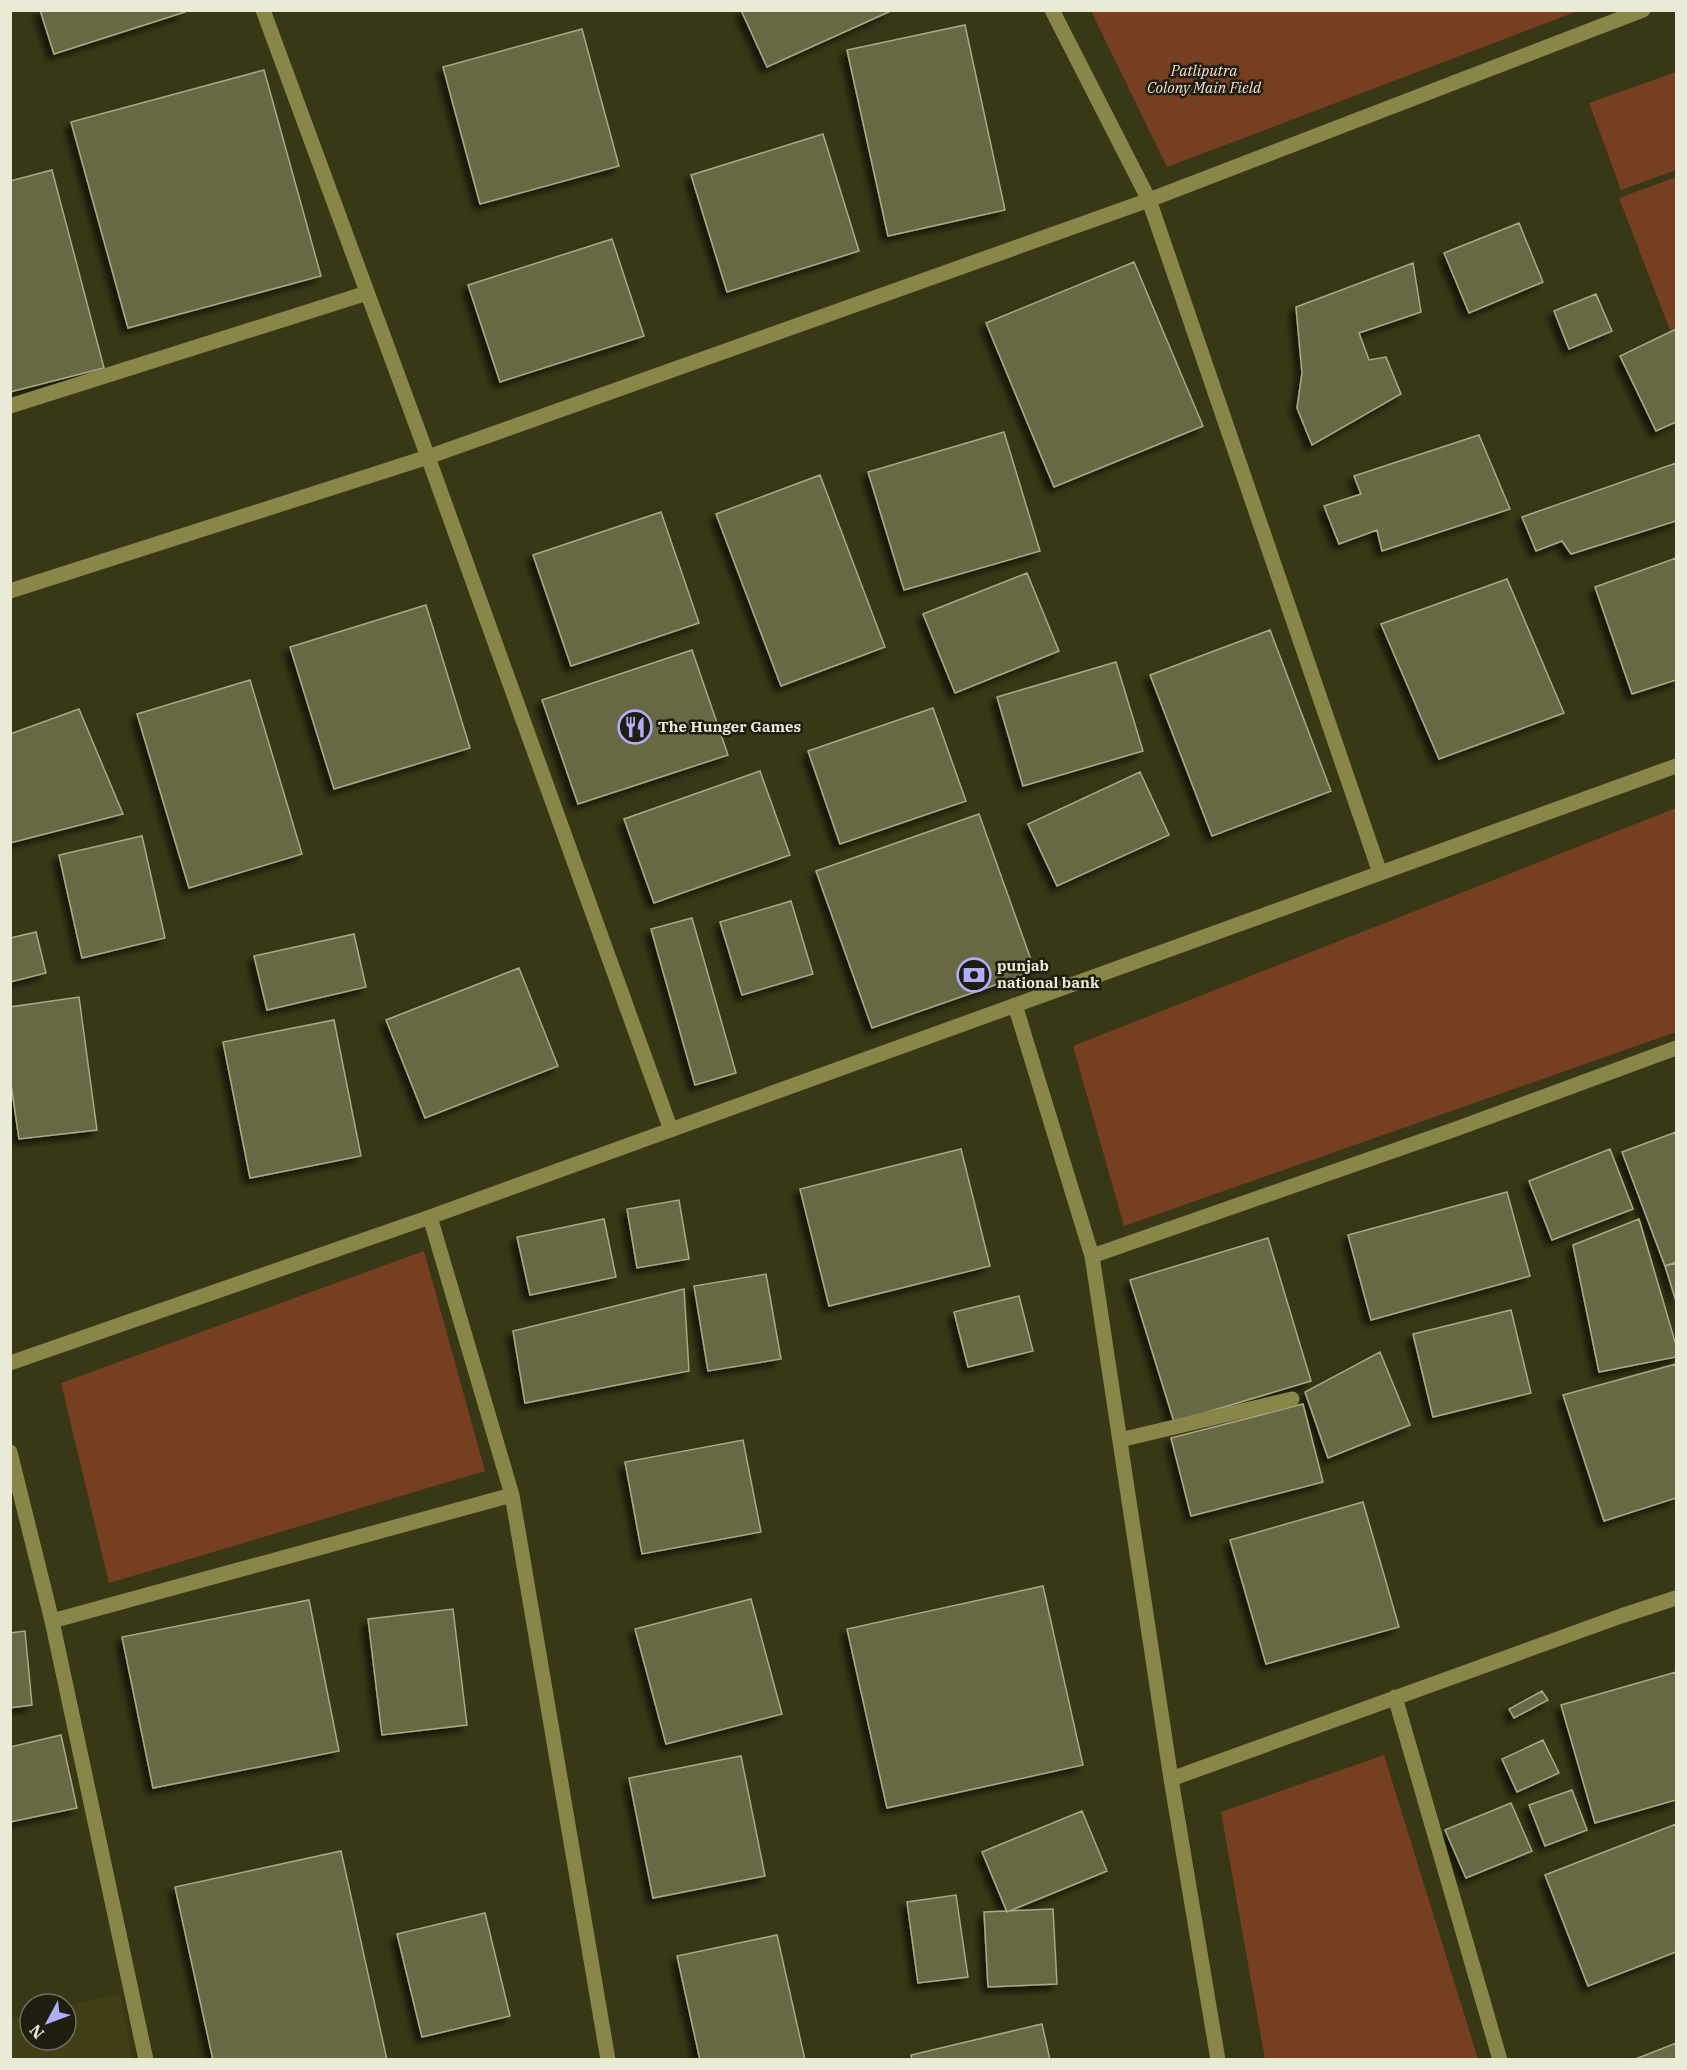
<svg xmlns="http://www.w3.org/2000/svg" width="1687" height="2070" font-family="'IBM Plex Serif',serif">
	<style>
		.built { fill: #403f15 }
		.green { fill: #763f21 }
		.building { fill: #686845; stroke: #aaa985; stroke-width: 1.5; filter: url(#shadow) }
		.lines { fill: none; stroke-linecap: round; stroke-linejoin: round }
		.minor { stroke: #888649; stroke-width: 15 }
		.labels { text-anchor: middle; stroke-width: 5; stroke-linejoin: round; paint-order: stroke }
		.park-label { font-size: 15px; font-style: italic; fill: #f6ded3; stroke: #1e1d0f }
		.poi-label { font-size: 15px; font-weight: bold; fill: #eaebd7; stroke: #1e1d0f; text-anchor: start }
	</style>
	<defs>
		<filter id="shadow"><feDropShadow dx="-5.5" dy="5.5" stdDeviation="3" flood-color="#0009"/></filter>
	</defs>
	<rect width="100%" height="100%" fill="#383716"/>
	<!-- built -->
	<path class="built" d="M120,1994L132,2059H11V2018L30,2013V2040H66V2006Z"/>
	<!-- green -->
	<path class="green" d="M1091,11H1578L1167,167Z
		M1676,72V170L1621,190L1589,103Z
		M1676,177V327L1670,330L1619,198Z
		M1676,808V1032L1124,1226L1073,1046Z
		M424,1251L485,1471L109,1583L61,1383Z
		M1384,1755L1478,2059H1265L1221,1812Z"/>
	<!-- building -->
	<path class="building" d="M40,10H184L185,12L54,54Z
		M741,10H893L767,67Z
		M965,25L1005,210L888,236L847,50Z
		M582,29L619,166L480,204L443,67Z
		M264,70L321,276L128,328L71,122Z
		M823,134L859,251L727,292L691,175Z
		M52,170L104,368L10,392V181Z
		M1519,223L1543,282L1469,313L1444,253Z
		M612,239L644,336L500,382L468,285Z
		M1134,262L1203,426L1054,487L986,323Z
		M1413,263L1421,312L1359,333L1369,360L1386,357L1401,394L1312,445L1297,408L1302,373L1296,307Z
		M1596,294L1612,331L1569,349L1554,311Z
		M1676,329V422L1656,431L1620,356Z
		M1004,432L1040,551L904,590L868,472Z
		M1479,435L1510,509L1382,551L1377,530L1339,544L1324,506L1361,494L1354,476Z
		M1676,463V521L1571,554L1562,541L1536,551L1522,517Z
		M820,475L885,647L781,686L716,514Z
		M661,512L699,623L571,666L533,555Z
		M1676,558V680L1632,694L1595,587Z
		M1027,573L1059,651L955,693L923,614Z
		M1507,579L1564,713L1439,759L1381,624Z
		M426,605L470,748L334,789L290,647Z
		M1270,630L1331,791L1212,836L1150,675Z
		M692,650L728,755L578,804L542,700Z
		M1116,662L1143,751L1023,786L997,697Z
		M250,680L302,854L189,888L137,714Z
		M933,708L966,801L840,844L808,751Z
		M79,709L123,814L10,843V734Z
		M760,771L790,855L654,903L624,819Z
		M1140,772L1169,835L1057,886L1028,824Z
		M979,814L1035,971L872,1028L816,871Z
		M142,836L165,938L82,958L59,855Z
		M791,901L813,974L742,995L720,922Z
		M692,918L736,1073L695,1085L651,929Z
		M36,932L46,973L10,982V938Z
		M354,934L366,987L267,1010L254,956Z
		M519,968L558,1066L425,1118L386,1020Z
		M79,997L97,1130L19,1139L10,1077V1007Z
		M334,1020L361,1156L250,1178L223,1042Z
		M1676,1132V1262L1665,1266L1622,1152Z
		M961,1149L990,1266L829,1306L800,1189Z
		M1610,1149L1633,1209L1552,1240L1529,1181Z
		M1507,1192L1530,1276L1371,1320L1348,1235Z
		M679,1200L689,1259L637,1268L627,1209Z
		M604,1219L616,1277L530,1295L517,1237Z
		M1639,1219L1676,1345V1357L1599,1372L1573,1245Z
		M1268,1238L1311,1381L1174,1422L1130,1280Z
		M1676,1263V1301L1665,1266Z
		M766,1274L781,1359L708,1371L694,1286Z
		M684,1289L689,1371L525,1403L513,1331Z
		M1019,1296L1033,1351L968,1367L954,1312Z
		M1511,1310L1531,1393L1433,1417L1413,1334Z
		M1380,1352L1410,1425L1328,1458L1305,1392Z
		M1676,1364V1498L1604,1521L1563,1395Z
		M1303,1404L1323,1482L1191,1516L1171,1438Z
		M743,1440L761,1532L642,1554L625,1462Z
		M1363,1502L1399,1627L1266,1664L1230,1540Z
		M1043,1586L1083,1765L887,1808L847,1629Z
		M751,1599L782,1714L666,1744L635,1629Z
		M309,1600L339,1751L153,1788L122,1637Z
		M453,1609L467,1725L382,1735L368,1619Z
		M25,1631L32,1705L10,1708V1633Z
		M1676,1672V1800L1595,1823L1561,1705Z
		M1542,1691L1548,1700L1514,1718L1509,1709Z
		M61,1735L77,1808L10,1822V1747Z
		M1543,1740L1559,1773L1517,1792L1502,1759Z
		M741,1756L765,1876L653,1898L629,1778Z
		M1572,1790L1587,1830L1545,1846L1529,1805Z
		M1511,1803L1532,1851L1466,1878L1445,1830Z
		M1082,1811L1107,1871L1007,1912L982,1852Z
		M1676,1824V1952L1588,1986L1545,1875Z
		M341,1851L387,2060H213L175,1887Z
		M956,1895L968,1977L918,1983L907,1902Z
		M1053,1909L1057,1984L988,1987L984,1912Z
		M485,1913L510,2016L422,2037L397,1934Z
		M777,1935L805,2060H700L677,1956Z
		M1042,2024L1050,2060H912L911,2055Z
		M1676,2043V2060H1633Z"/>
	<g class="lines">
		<!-- minor -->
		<path class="minor" d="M263,10L428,457L671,1130
			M1052,10L1149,200L1380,873
			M10,406L367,293
			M10,591L428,457L1149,200L1643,10
			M1015,1005L1092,1256L1171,1779L1218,2060
			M430,1217L512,1495L608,2060
			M1092,1256L1453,1130L1676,1048
			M10,1363L430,1217L1676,766
			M1120,1440L1292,1399
			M10,1452L52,1621L146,2060
			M52,1621L512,1495
			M1395,1697L1500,2060
			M1171,1779L1621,1616L1676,1598"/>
	</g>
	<!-- icons -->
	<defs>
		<g id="restaurant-ring" transform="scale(1.725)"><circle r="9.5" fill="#1e1d0f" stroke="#b2adf9" stroke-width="1.5"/><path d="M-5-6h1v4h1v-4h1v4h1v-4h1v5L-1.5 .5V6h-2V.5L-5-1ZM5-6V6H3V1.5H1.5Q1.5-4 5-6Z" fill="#b2adf9"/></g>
		<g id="bank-ring" transform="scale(1.725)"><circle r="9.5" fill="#1e1d0f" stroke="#b2adf9" stroke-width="1.5"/><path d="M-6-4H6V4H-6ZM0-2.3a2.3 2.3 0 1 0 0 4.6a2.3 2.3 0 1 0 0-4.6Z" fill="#b2adf9"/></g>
	</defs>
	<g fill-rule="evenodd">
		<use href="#restaurant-ring" x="635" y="727"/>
		<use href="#bank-ring" x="974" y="975"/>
	</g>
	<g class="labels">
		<!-- park labels -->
		<g class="park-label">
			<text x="1204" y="76">Patliputra<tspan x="1204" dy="17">Colony Main Field</tspan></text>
		</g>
		<!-- poi labels -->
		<g class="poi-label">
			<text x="658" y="732">The Hunger Games</text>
			<text x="997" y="971">punjab<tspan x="997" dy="17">national bank</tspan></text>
		</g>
	</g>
	<!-- border -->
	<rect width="1687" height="2070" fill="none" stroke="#eaebd7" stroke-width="24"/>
	<!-- north arrow -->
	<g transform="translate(48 2022) rotate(229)"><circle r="28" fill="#1e1d0f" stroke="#706f5f" stroke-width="1.5"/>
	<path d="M0-4.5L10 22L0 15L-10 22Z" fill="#b2adf9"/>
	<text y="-9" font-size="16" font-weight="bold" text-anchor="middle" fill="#eaebd7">N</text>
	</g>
</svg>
